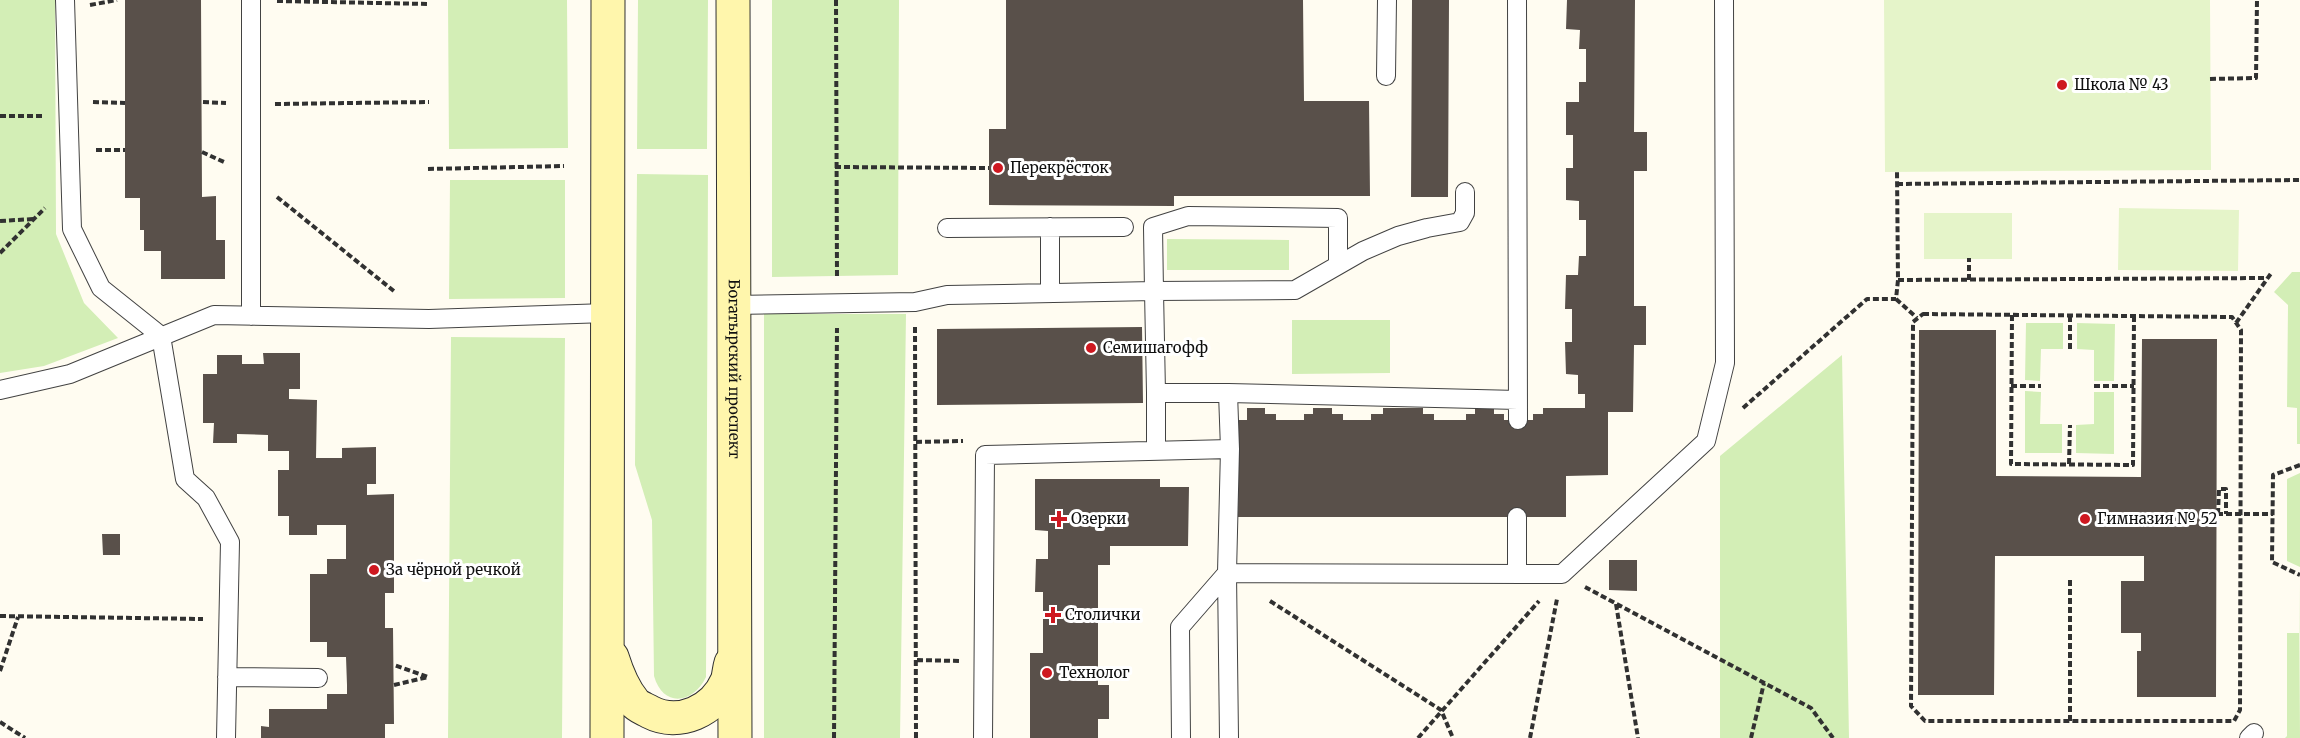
<svg xmlns="http://www.w3.org/2000/svg" width="2300" height="738" font-family="Merriweather,serif">
	<style>
		.green { fill: #d3eeb6 }
		.pitch { fill: #e5f4c9 }
		.building { fill: #59504a }
		.lines { fill: none; stroke-linecap: round; stroke-linejoin: round }
		.lane-casing { stroke: #424242; stroke-width: 20 }
		.secondary-casing { stroke: #313131; stroke-width: 35 }
		.path { stroke: #313131; stroke-width: 4; stroke-dasharray: 6 3; stroke-linecap: butt }
		.lane { stroke: #fff; stroke-width: 18 }
		.secondary { stroke: #fff6ac; stroke-width: 33 }
		.poi-dot { fill: #ce1820; stroke: #fff; stroke-width: 2 }
		.labels { text-anchor: middle; stroke-width: 6; stroke-linejoin: round; paint-order: stroke }
		.poi-label { font-size: 15px; fill: #0f0f0f; stroke: #fff; text-anchor: start }
		.street-label { font-size: 15px; fill: #0f0f0f; stroke: #fff }
	</style>
	<rect width="100%" height="100%" fill="#fffcf1"/>
	<!-- green -->
	<path class="green" d="M0,0H55L56,234L84,303L118,338L44,366L0,373Z
		M448,0H567L568,148L449,149Z
		M638,0H708L707,149H637Z
		M772,0H899L898,275L772,277Z
		M637,174L708,175L706,677C693,704 663,708 654,676L652,520L635,465Z
		M450,180H565V298L449,299Z
		M1167,239L1289,240V270H1167Z
		M2292,272H2300V444H2297V408L2287,407L2288,305L2274,292Z
		M764,314H906L900,738H764Z
		M1292,320H1390V373L1292,374Z
		M2026,323H2063V349H2041L2040,381L2025,380Z
		M2077,323L2115,324L2114,381H2094V350L2077,349Z
		M451,337L565,338L562,738H448Z
		M1842,355L1849,738H1720V456Z
		M2025,391L2041,392L2040,424H2062V453H2025Z
		M2094,392H2114V454L2076,453V425L2094,424Z
		M2300,473V567L2287,561V479Z
		M2299,582L2300,738H2285L2287,736V633H2299Z"/>
	<!-- pitch -->
	<path class="pitch" d="M1884,0H2210L2211,170L1885,172Z
		M2119,208L2239,210L2238,271L2118,270Z
		M1924,213H2012V259H1924Z"/>
	<!-- building -->
	<path class="building" d="M125,0H201L202,197L216,196V240H225V279H161V251H144V230H140V198H125Z
		M1006,0H1303L1304,101H1369L1370,196H1174V206L989,205V129H1006Z
		M1412,0H1449L1448,197H1411Z
		M1567,0H1635L1634,132H1647V171H1634V306H1646V345H1634L1633,412H1608V475L1566,476V517H1238L1239,420H1247V408H1265V414H1276V420H1304V414H1313V408H1332V414H1343V420H1371V414H1383V408H1423V414H1434V420H1466V414H1475V408H1494V414H1504V420H1533V414H1543V408H1585V394H1578V375L1566,374L1565,342H1572V309H1565L1566,275H1578L1579,256H1586V220H1579V201L1566,200V168H1573V135H1566V102H1579V82H1586V49H1579L1580,30L1566,29Z
		M1142,327L1143,403L937,405V329Z
		M1919,330H1996V476L2141,477L2142,339H2217L2216,697H2137V651H2141V633H2121V581H2144V556H1995L1994,695H1918Z
		M263,353H300V389H289V399L317,400L316,458H342V448L376,447V484H367V495L394,494V593H385V628H393L394,724H385V738H261V726L269,727V709H327V694H347V685L346,657H327V642H310V574H327V559H346V525H317V535H289V516H278V470H289V451H268V435L237,434V443H213L214,423H203V374H217V355H242V364H264Z
		M1035,479H1160V487H1189L1188,546H1110V565H1098V685H1109V719H1098V738H1030V653H1043V592H1035L1036,559H1048V531L1035,530Z
		M102,534H120V555H103Z
		M1609,560H1637V591L1609,590Z"/>
	<g class="lines">
		<!-- lane casing -->
		<g class="lane-casing">
			<path id="lane" d="M65,0L72,229L101,288L161,336L185,479L206,498L230,542L226,738
				M251,0V316
				M1517,0L1518,420
				M1386,76L1387,0
				M1050,227V293
				M947,228L1124,227
				M1338,265V218L1188,216L1153,227L1154,291L1295,290L1363,251L1398,236L1427,228L1460,222L1465,213V192
				M732,305L915,302L947,295L1154,291L1156,393H1228L1230,449L1227,573L1229,738
				M0,390L70,374L214,315L429,319L607,313
				M1156,393V450
				M1228,393L1518,400
				M1517,574V517
				M227,677L318,678
				M983,738L985,455L1230,449
				M1181,738L1180,627L1227,573L1562,574L1706,441L1725,363L1724,0
				M2249,738L2254,733"/>
		</g>
		<!-- secondary casing -->
		<g class="secondary-casing">
			<g id="secondary">
				<path id="s1" d="M733,0L735,738"/>
				<path d="M612,657C617,673 623,689 634,702C638,707 645,709 650,712C679,727 714,711 727,681C729,676 729,669 731,663"/>
				<path d="M607,738L608,0"/>
			</g>
		</g>
		<!-- path -->
		<path class="path" d="M836,0L837,278
			M277,1L429,4
			M90,5L117,0
			M2210,79L2256,78L2257,0
			M93,102L125,103
			M203,102L226,103
			M275,104L429,102
			M0,116H42
			M96,150H125
			M202,152L224,162
			M835,167L989,168
			M428,169L564,166
			M1897,184L2300,180
			M277,197L395,292
			M0,221L34,219
			M0,253L45,208
			M1898,280L2267,278
			M1969,280V258
			M1896,299L1917,318
			M1923,314L2232,317L2241,330L2240,710L2234,721H1925L1911,706L1913,322Z
			M2012,315L2011,464L2133,465L2134,316
			M2236,323L2272,272
			M915,327L916,738
			M2070,349V315
			M2011,386H2041
			M2094,386H2134
			M1743,408L1867,299H1896L1898,280L1897,172
			M916,442L963,441
			M2069,464L2070,425
			M2300,465L2273,475L2272,562L2300,575
			M2217,514H2273
			M2218,514L2219,489H2226V514
			M1585,587L1811,708L1833,738
			M1270,601L1441,710L1453,738
			M1616,604L1638,738
			M0,616L203,619
			M917,660L959,661
			M0,671L18,617
			M394,685L428,677L394,665
			M2070,721V580
			M0,722L25,738
			M834,738L837,328
			M1418,738L1539,601
			M1530,738L1557,599
			M1751,738L1764,683"/>
		<!-- lane -->
		<use href="#lane" class="lane"/>
		<!-- secondary -->
		<use href="#secondary" class="secondary"/>
	</g>
	<!-- markers -->
	<g class="poi-dot">
		<circle cx="2062" cy="85" r="6"/>
		<circle cx="998" cy="168" r="6"/>
		<circle cx="1091" cy="348" r="6"/>
		<path d="M1056 510h6v6h6v6h-6v6h-6v-6h-6v-6h6z"/>
		<circle cx="2085" cy="519" r="6"/>
		<circle cx="374" cy="570" r="6"/>
		<path d="M1050 606h6v6h6v6h-6v6h-6v-6h-6v-6h6z"/>
		<circle cx="1047" cy="673" r="6"/>
	</g>
	<g class="labels">
		<!-- poi labels -->
		<g class="poi-label">
			<text x="2074" y="90">Школа № 43</text>
			<text x="1010" y="173">Перекрёсток</text>
			<text x="1103" y="353">Семишагофф</text>
			<text x="1071" y="524">Озерки</text>
			<text x="2097" y="524">Гимназия № 52</text>
			<text x="386" y="575">За чёрной речкой</text>
			<text x="1065" y="620">Столички</text>
			<text x="1059" y="678">Технолог</text>
		</g>
		<!-- street labels -->
		<g class="street-label">
			<text dy="5" stroke="none"><textPath href="#s1" startOffset="369">Богатырский проспект</textPath></text>
		</g>
	</g>
</svg>
